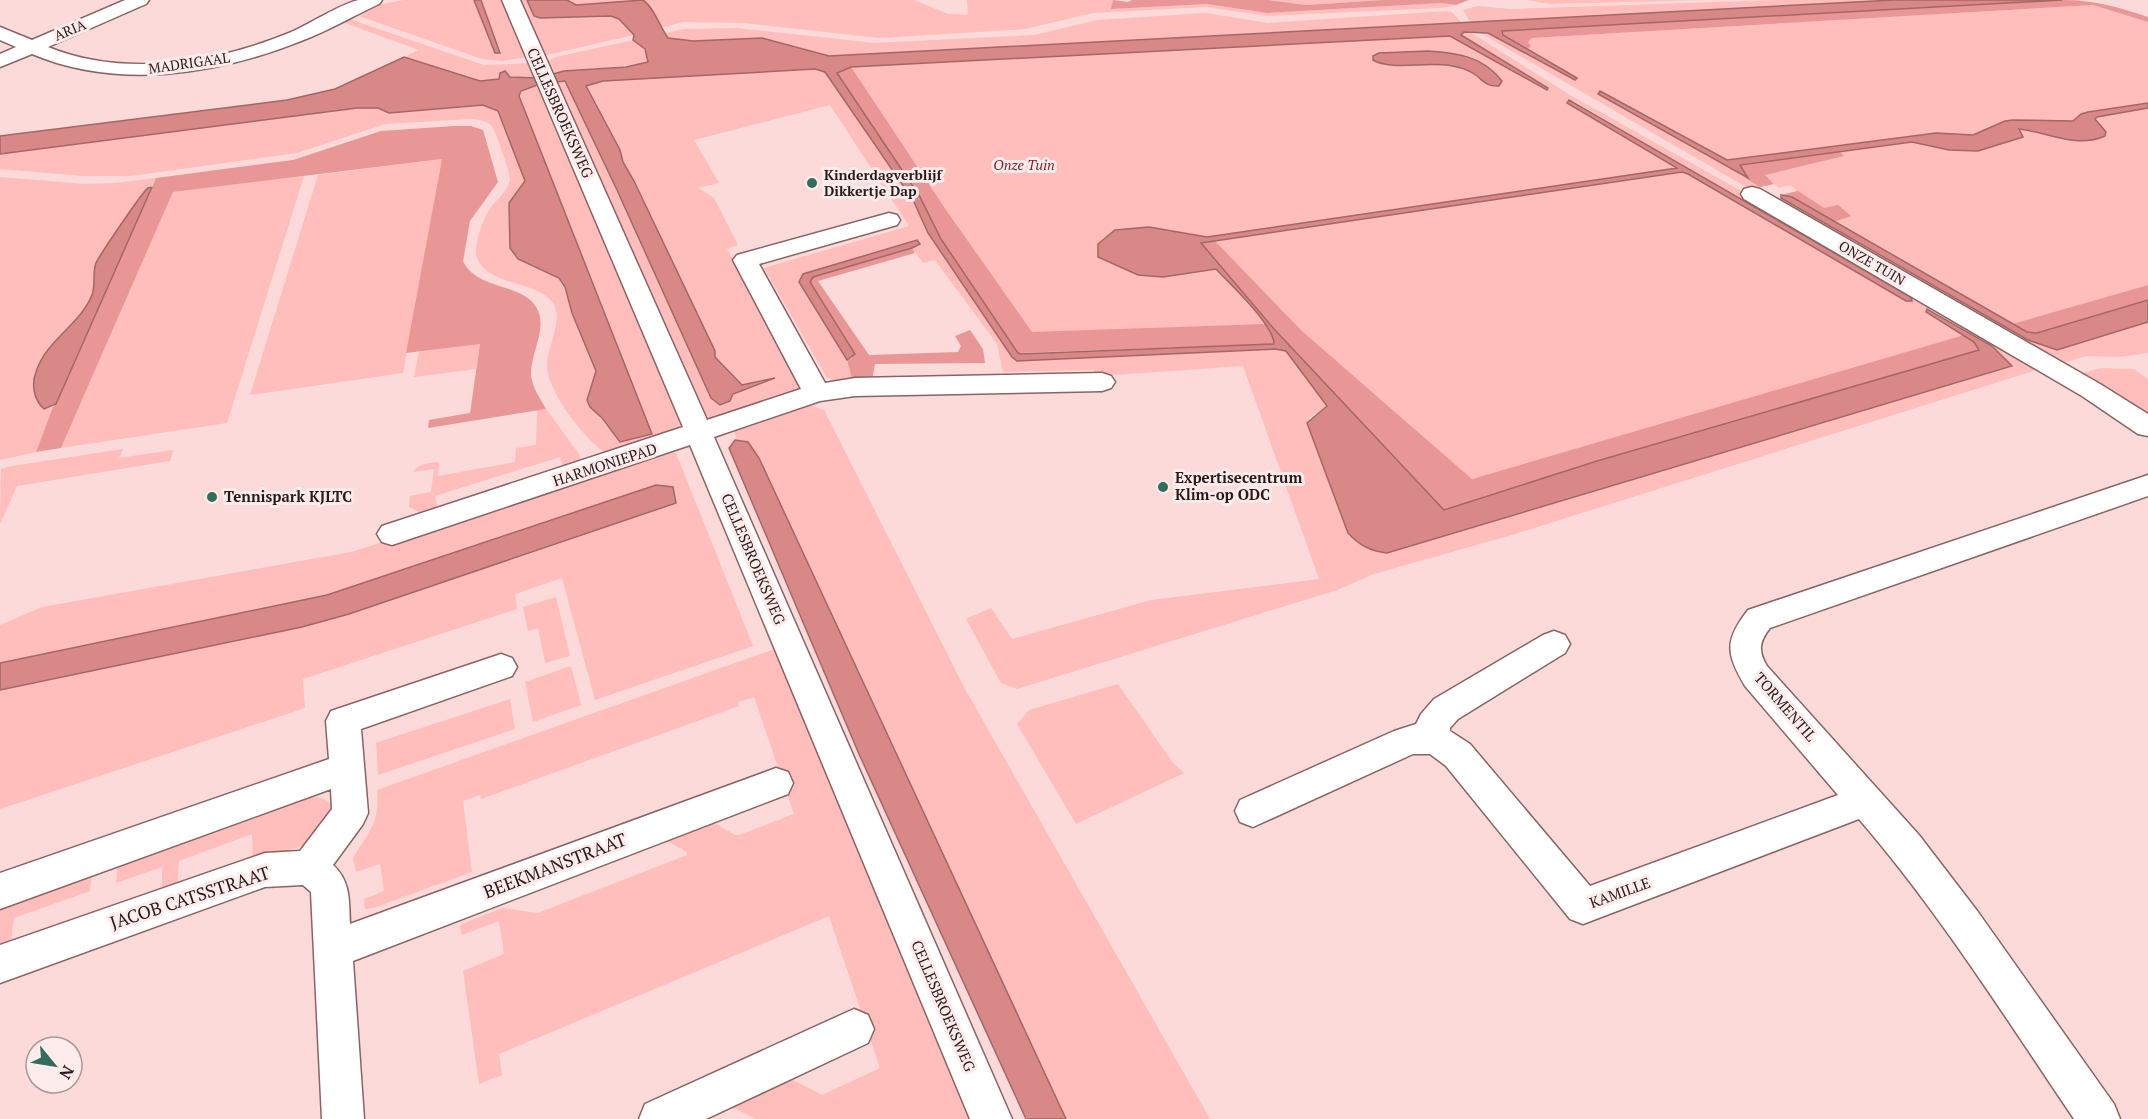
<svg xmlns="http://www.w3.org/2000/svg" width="2148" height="1119" font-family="'PT Serif',serif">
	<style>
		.green { fill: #ffbdbb; fill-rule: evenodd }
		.forest { fill: #e89796 }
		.water { fill: #d88887; stroke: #a46766; stroke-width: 1.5 }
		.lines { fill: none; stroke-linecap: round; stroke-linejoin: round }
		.street-casing { stroke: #896463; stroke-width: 3 }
		.street { fill: #fff; fill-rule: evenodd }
		.poi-dot { fill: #306e5b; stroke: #fdeceb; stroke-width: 2 }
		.labels { text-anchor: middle; stroke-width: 6; stroke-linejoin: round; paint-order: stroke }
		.far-street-label { font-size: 14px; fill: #291a1a; stroke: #fdeceb }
		.far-park-label { font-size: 14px; font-style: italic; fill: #7e2029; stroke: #fdeceb }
		.far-poi-label { font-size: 14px; font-weight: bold; fill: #291a1a; stroke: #fdeceb; text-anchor: start }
		.street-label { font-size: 15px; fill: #291a1a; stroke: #fdeceb }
		.poi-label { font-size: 15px; font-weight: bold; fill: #291a1a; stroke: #fdeceb; text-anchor: start }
		.near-street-label { font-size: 18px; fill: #291a1a; stroke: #fdeceb }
	</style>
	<rect width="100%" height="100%" fill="#fcdad9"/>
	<!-- green -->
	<path class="green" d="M404,0H474L495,53L501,52L481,0H506L527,57L502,61L482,59L356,15L378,5Z
		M518,0H527L534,16L540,18L616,17L634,35L542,56Z
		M567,0H914L948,14L968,15L967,0H1113L1112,9L1207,4L1267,13L1442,3L1456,5L1441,8L1267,16L1206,7L1093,13L1025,29L880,38L743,23L683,22L661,28L643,0L576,5Z
		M1269,0H1383L1306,5Z
		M1527,0H1701L1550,4Z
		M1777,0H1894L1470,22L1463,10L1478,6L1511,9Z
		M2093,5L2148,22V103L2088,112L2081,114L2073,121L2013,120L2005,121L1973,135L1936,133L1727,160L1600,91L1719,163H1744L1912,142L1949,150L1978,151L2019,129L2071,140L2104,129L2095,119L2097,117L2148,108V285L2012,324L1792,197L1781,195L1797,191L1790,185L1779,188L1774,184L1754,188L1746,187L1477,31L1488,33L1571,79H1577L1528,49L1531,46L1527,42L1531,38Z
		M1447,11L1452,12L1461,22L829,56L762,38L693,41L668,38L665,33L684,29L736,28L875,43L1035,35L1097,20L1206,13L1268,23Z
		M349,19L484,65L531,63L538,78L508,76L506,72C504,74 503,77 500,79C480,88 424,65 404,57L419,50L342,22Z
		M1464,32H1470L1570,95L1745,193L2043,368L1515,534L1374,574L1337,590L1017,689L1001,683L966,619L991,608L1012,639L1151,600L1319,579L1243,366L1098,376L1094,370L1003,372L997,344L935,260L923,263L912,248L919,244L799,282L847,360L853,382L833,384L831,378H827L764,268L909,226L830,105L694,140L719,183L698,188L714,198L738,245L727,249L799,388L797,392L713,420L704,417L555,82L565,81L617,190L711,398L730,399L733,394L774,380L742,385L715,357V351L634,181L623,162L620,150L586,86L603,81L815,69L826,72L913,200L928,233L1012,357L1275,349L1286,351L1327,406L1309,418L1312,438L1355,541L1375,551L1992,346L1932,310L1927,309L1926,312L1964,335L1472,479L1302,331L1215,241L1682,172L1688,174L1905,301L1912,300L1574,101L1567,103L1678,168L1207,237L1149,227L1098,257L1138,275L1163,277L1216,269L1261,319L1272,334L1021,354L836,73L851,67L1450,36L1547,90L1548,88L1464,39L1460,35ZM1428,51C1457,53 1484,57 1502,81L1480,80C1458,56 1415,63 1385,65L1379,53Z
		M633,40L645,49L648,62L645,64L564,71L550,74L545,62L556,57Z
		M540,84L686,425L673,436L610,456C587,443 547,392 547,365C547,347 564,320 553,303C536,279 487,287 477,257C473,246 483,220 489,210C495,201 508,191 510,180C511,175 495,128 491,125C485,120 477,119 469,119L385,124L297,153L131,176H83L0,169V154L357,108H378L383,111L483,105L498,111L525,182L509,203V240L513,255C526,266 544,267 558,278C563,282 590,358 597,371C595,379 589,387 588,394C587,407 612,431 620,442L652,434L519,96L525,89Z
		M442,159L403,373L250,395L318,175Z
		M304,176L227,423L61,448L173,192Z
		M0,177L85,184L116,183L156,178L151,187L146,189L97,260L94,288L87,306L48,348L40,361L35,374L42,408L53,407L36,452L0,460Z
		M1781,198L2028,340L2057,350L2148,322V353L2120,357L2086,356L2059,364L1780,203Z
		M480,343L476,369L414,377L419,352Z
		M2101,368L2134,369L2148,379V420L2077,375Z
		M805,404L824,410L965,689L1210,1119H1066L759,458L748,442L737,440L733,427Z
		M546,409L579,454L580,460L564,471L560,457L435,496L438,511L424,514L409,507L410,496L431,492L434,469L413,472C419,463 429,463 439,462L438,476L515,462L516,448L536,445L537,410Z
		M123,449L119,458L173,450L170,461L17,486L0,524L1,469L12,466Z
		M672,453H676L753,646L595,700L562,578L515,594L517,609L303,679L305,708L0,809V690L302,627L349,614L504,560L656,485L327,595L0,663V625L42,607L351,552Z
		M556,597L570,656L545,663L538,628L528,631L523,607Z
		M780,647L976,1119H756L728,1105L785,1076L822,1095L880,1068L829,916L499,1054L502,1075L479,1084L463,971L504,954L499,921L462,935L460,925L502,908L538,913L687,855V852L662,838L708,819L735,835H739L794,814L754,697L738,702L739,706L481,799L480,795L463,801L472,872L373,908L365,909L364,899L384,891L380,864L356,872L353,858C369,831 380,823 377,790Z
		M571,666L581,705L533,722L525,682Z
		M1118,684L1173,763L1184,773L1076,824L1017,724L1029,710Z
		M510,699L515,729L378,775L376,743Z
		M304,797C320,796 331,799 337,814L308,844L253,862L252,834L179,861L177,888L162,894V867L116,883L118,861Z
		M92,871L90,891L14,918L10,948L0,952V903Z"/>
	<!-- forest -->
	<path class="forest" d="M1113,0L1128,2L1132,0H1269L1306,5L1383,0H1469L1456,5L1442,3L1267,13L1207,4L1111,9Z
		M2062,0C2093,0 2119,7 2148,17V22L2093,5L1532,38L1528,42L1531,46L1528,49L1501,33L1502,31Z
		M851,67L946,210L1032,332L1265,324L1275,342L1274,344L1018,353L941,239L920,197L836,73Z
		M454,126H471L483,130L498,182L470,221L463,261C476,290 522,283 536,307C549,328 530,353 531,375C532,387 540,398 546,409L428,428L429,420L470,413L480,344L406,353L442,159L173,192L61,448L36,452L53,407L56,404L156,178L293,160L381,131Z
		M1839,151L1844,156L1765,175L1774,184L1760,187L1744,177L1748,178L1740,165Z
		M1798,191L1824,208L1838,205L1851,216L1834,222L1792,197L1781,195Z
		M1215,241L1302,331L1472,479L1964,335L1974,342L1979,350L1597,461L1444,511L1274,329L1201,243Z
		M912,248L915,253L818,281L869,355L958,352L961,346L955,336L970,330L983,349L985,363L875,364L872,380L853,382L847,360L852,358L810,282L813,277Z
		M2148,285V300L2037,333L2027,332L2012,324Z"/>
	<!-- water -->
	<path class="water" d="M474,0H481L500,53H495Z
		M527,0H567L576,5L643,0C653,6 660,27 668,38L693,41L762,38L829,56L1894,0H2062L1502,31L1503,35L1577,78L1575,80L1488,33L1464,32L1461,35L1548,88L1547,90L1450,36L851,67L837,73L920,197L941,239L1018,353L1021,354L1274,344C1274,325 1230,284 1216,269L1163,277L1138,275L1098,257V244L1115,230L1149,227L1207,237L1677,168L1567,103L1569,100L1911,297L1912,301H1906L1688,174L1682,172L1201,243L1274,329L1444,510L1597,461L1979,350L1974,342L1926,312L1927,309L1992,346L2012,366L1387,553C1370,551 1359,545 1348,533L1307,423L1327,406L1286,351L1275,349L1017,361L1012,357L928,233L913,200L825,72L815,69L603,81L586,86L620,150L623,162L634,181L715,351V357L742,385L775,378L733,394L730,401L720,405L711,398L617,190L565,81L540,84L521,91L519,96L652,434L620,442L602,418L590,407L587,400L596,371L572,313L565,287L559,278L518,259L510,248L509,203L525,181L498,111L483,105L389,113L378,108H357L0,154V136L287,100L335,89L404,57L480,81L499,79L500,73L505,71L510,77L538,78L564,71L626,67L648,62L645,49L633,40L634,35L619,19L611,16L540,18L534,16Z
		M1428,51C1457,53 1483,56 1502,81L1499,86C1486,87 1483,80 1474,74C1468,70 1459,67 1452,66C1429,61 1391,71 1373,60V56L1379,53Z
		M1600,91L1727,160L1936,133L1973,135L2005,121L2013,120L2073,121L2081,114L2088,112L2148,103V108L2097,117L2095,119L2106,132L2105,136C2076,149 2048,132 2019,129L2023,137L1978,151L1949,150L1912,142L1740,165L1748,178L1598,94Z
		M152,187L56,404L44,409C34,400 31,385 36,372C46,340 80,325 92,295C96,284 92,273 96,263C99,256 143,191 148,188C149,187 151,188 152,187Z
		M1781,195L1792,197L2027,332L2037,333L2148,300V322L2057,350L2028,340L1781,198Z
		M917,240L920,244L912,248L813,277L810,282L855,354L847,360L799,282L803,274Z
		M735,440L748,442L759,458L1066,1119H1026L859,754L729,448Z
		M656,485L673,487L676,503L349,614L302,627L0,690V663L327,595Z"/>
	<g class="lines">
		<!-- street casing -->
		<g class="street-casing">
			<path id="street" d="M125,0H149L146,4L48,47C124,78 215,63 289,33C308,25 342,3 359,0C366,0 375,0 382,0L379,4C353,16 328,31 301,41C216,75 118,90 32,54L0,67V54L16,47L0,40V27L32,40Z
				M502,0H520L707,420L801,389L733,260L737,255L889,213L897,215L900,220L897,225L759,264L825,383L855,378L1102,373L1111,376L1115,382L1111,388L1102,391L855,396L820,401L714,437L1012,1119H970L690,445L392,545L382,542L377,534L382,526L683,427Z
				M1752,187L1760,189L2100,384L2148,414V436L2138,434L2082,396L1744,199L1741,194L1744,189Z
				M2148,475V496L1770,628C1759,642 1758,651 1767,666L1919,835L1978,912L2114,1104L2120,1119H2074C2005,1017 1939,912 1859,819L1583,924L1570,919L1446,766L1430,754H1413L1253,827L1240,822L1235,811L1240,800L1394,731L1416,724L1421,714L1434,699L1543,635L1554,631L1565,635L1570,644L1565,653L1458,719L1450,728V731L1470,744L1590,886L1838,795L1745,686C1726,653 1724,641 1748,610Z
				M501,654L512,658L517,667L512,676L361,729L368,813L363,824L333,865C351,881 349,902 350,924L776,768L788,772L793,783L788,794L353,961L364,1119H322L311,892L303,885L265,887L0,983V945L265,853L300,851L332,809L331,789L0,909V873L329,759L326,721L331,711Z
				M854,1009L868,1015L874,1029L868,1043L706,1119H639L645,1104Z"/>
		</g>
		<!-- street -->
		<use href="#street" class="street"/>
	</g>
	<!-- markers -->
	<g class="poi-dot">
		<circle cx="812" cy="183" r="6"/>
		<circle cx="1163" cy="487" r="6"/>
		<circle cx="212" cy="497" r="6"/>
	</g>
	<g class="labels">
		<!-- far-street labels -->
		<g class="far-street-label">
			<text transform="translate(70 30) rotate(-23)" y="5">ARIA</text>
			<text transform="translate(189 63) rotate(-8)" y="5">MADRIGAAL</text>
			<text transform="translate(1872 263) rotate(30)" y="5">ONZE TUIN</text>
		</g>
		<!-- far-park labels -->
		<g class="far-park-label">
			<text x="1024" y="170">Onze Tuin</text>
		</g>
		<!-- far-poi labels -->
		<g class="far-poi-label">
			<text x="824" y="180">Kinderdagverblijf<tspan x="824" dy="16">Dikkertje Dap</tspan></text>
		</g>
		<!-- street labels -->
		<g class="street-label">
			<text transform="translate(560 113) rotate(66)" y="5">CELLESBROEKSWEG</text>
			<text transform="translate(605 465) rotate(-18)" y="5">HARMONIEPAD</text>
			<text transform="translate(753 559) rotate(67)" y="5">CELLESBROEKSWEG</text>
			<text transform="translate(1785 707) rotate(49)" y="5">TORMENTIL</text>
			<text transform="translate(1620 893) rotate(-20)" y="5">KAMILLE</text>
			<text transform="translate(943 1006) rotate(67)" y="5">CELLESBROEKSWEG</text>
		</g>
		<!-- poi labels -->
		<g class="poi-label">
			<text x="1175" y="483">Expertisecentrum<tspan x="1175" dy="17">Klim-op ODC</tspan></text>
			<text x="224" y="502">Tennispark KJLTC</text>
		</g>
		<!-- near-street labels -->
		<g class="near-street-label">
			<text transform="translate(555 866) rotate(-21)" y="6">BEEKMANSTRAAT</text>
			<text transform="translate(190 898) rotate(-18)" y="6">JACOB CATSSTRAAT</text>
		</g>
	</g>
	<!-- north arrow -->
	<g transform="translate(54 1065) rotate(120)"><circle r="28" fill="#fdeceb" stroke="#a89897" stroke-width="1.5"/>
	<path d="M0-4.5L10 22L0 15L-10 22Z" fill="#306e5b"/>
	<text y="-9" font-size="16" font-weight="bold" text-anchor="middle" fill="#291a1a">N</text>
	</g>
</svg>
